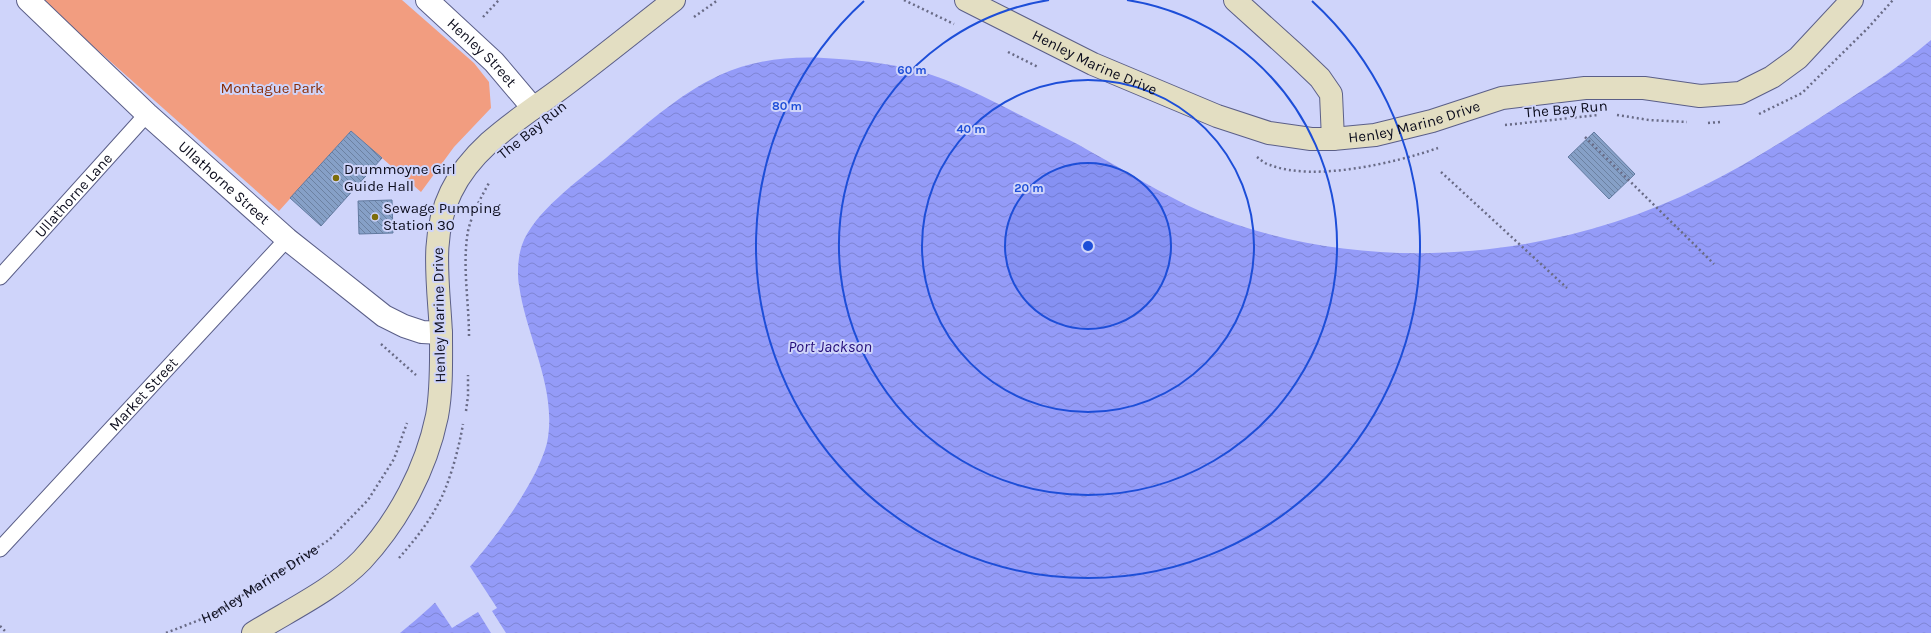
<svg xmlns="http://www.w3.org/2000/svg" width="1931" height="633" font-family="Karla,sans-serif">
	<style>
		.green { fill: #f29d80 }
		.water { fill: url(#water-waves) }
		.pier { fill: #cfd4fa }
		.building { fill: url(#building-back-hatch); stroke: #627aa0 }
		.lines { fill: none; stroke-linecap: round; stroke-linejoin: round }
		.lane-casing { stroke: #5b5f88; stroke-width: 17 }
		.street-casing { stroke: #5b5f88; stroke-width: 24 }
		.secondary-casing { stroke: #5b5f88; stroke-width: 24 }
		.path { stroke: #696b86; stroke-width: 2.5; stroke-dasharray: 2 3; stroke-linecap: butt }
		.lane { stroke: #fff; stroke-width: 15 }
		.street { stroke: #fff; stroke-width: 22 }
		.secondary { stroke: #e3dec2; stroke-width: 22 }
		.ring { fill: none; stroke: #1d4ed8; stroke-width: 2 }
		.poi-dot { fill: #7c6d09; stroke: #cfd4fa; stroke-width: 1.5 }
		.labels { text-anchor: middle; stroke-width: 4; stroke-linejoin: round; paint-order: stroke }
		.street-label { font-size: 15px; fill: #0c0d1d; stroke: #cfd4fa }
		.park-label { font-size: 15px; fill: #892e08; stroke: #cfd4fa }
		.poi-label { font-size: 15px; fill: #0c0d1d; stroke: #cfd4fa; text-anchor: start }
		.water-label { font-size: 16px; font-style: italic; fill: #250e7b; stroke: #cfd4fa }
		.centre { fill: #1d4ed8; stroke: #cfd4fa; stroke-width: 2 }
		.ring-label { font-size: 12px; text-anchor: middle; font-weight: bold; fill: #1d4ed8; stroke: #cfd4fa; stroke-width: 4; stroke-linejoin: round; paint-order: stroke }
	</style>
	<defs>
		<pattern id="water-waves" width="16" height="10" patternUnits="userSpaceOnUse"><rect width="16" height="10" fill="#949bf8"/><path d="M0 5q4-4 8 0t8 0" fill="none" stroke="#7e84d4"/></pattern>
		<pattern id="building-back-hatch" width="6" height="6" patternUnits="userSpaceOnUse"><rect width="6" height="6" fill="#86a0c7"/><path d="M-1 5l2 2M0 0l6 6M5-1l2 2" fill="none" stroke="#6c81a1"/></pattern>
	</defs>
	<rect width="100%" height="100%" fill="#cfd4fa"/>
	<!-- green -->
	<path class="green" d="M41,0H402L474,63L489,82L491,108L454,147L421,192L351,131L279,211Z"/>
	<!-- water -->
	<path class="water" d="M1931,40V633H400C448,595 489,550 521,498C531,482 542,462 547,443C558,389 526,337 519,285C517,274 518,256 522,245C533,213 580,179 606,158C642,128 677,95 720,75C757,58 799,55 839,59C866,61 893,64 919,71C958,82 994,102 1030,120C1051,131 1073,141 1093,153C1128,172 1163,195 1200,211C1359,277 1547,263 1701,187C1740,168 1778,144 1815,121C1855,95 1895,71 1931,40Z"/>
	<!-- pier -->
	<path class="pier" d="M469,565L497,608L492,611L506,633H491L478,612L452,628L434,601Z"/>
	<!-- building -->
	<path class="building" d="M351,131L382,158L321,226L290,198Z
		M1594,132L1635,174L1609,199L1568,157Z
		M392,200L393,233L359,234L358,201Z"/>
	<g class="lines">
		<!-- lane casing -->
		<g class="lane-casing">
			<g id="lane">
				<path id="s2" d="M0,277L147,114"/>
				<path id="s3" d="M0,549L287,239"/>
			</g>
		</g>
		<!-- street casing -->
		<g class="street-casing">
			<g id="street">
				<path id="s4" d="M28,0L147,114L287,239L384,316L404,326L422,332L441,333"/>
				<path id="s5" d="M427,0L494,62L533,108"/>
			</g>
		</g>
		<!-- secondary casing -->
		<g class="secondary-casing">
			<g id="secondary">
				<path id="s6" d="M966,0L1093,64L1217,116L1269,133L1311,139H1333L1375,135L1432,121L1502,98L1585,88H1644L1700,96L1740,93L1772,77L1798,58L1852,0"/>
				<path d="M1235,0L1298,57L1320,78L1331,94L1333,139"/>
				<path d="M253,633C288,611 333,590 362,560C399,520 426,469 437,416C442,389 441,360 441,334C439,286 429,237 451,192C474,144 523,117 564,86C601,58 637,29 674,0"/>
			</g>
		</g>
		<!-- path -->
		<g class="path">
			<path d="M904,0L954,24"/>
			<path d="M483,17L499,0"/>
			<path d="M694,17L718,0"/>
			<path d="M1008,52L1038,67"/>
			<path d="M1759,114L1802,93L1868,28L1893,0"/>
			<path d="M1617,115L1649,120L1687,122"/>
			<path d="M1708,123L1721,122"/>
			<path d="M1505,125L1598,115"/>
			<path d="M1585,137L1714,264"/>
			<path d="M1257,157C1261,160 1265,164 1270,165C1314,182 1395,163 1438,148"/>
			<path d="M1441,172L1567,288"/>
			<path d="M469,336C469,302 462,265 468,231C472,214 480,199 489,183"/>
			<path d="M381,344L416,375"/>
			<path d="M466,411L468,396V375"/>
			<path d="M399,558C413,542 427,525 437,506C449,486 459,448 463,424"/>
			<path d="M0,626L7,633"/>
			<path id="s1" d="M166,633L212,615L329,540L368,500L394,459L407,423"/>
		</g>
		<!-- lane -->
		<use href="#lane" class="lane"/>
		<!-- street -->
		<use href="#street" class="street"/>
		<!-- secondary -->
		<use href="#secondary" class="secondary"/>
	</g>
	<!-- distance rings -->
	<circle cx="1088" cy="246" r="83" fill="#1d4ed8" fill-opacity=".12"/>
	<g class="ring">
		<circle cx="1088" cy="246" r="83"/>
		<circle cx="1088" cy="246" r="166"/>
		<path d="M1127 0A249 249 0 1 1 1049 0"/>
		<path d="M1312 1A332 332 0 1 1 864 1"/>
	</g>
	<!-- markers -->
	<g class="poi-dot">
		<circle cx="336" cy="178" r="4"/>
		<circle cx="375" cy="217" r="4"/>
	</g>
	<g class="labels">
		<!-- street labels -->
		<g class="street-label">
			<text dy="5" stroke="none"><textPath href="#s5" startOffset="76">Henley Street</textPath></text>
			<text dy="5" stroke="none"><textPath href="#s6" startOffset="143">Henley Marine Drive</textPath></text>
			<text transform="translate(1566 109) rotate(-5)" y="5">The Bay Run</text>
			<text dy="5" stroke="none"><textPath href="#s6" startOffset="479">Henley Marine Drive</textPath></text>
			<text transform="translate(532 130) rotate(-39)" y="5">The Bay Run</text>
			<text dy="5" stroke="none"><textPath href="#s4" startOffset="268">Ullathorne Street</textPath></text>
			<text dy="5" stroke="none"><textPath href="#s2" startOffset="110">Ullathorne Lane</textPath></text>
			<text transform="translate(439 315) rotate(-91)" y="5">Henley Marine Drive</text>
			<text dy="5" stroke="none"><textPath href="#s3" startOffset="211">Market Street</textPath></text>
			<text dy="5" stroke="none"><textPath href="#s1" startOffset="106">Henley Marine Drive</textPath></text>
		</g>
		<!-- park labels -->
		<g class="park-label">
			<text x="272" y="93">Montague Park</text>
		</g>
		<!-- poi labels -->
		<g class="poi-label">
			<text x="344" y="174">Drummoyne Girl<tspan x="344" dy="17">Guide Hall</tspan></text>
			<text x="383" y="213">Sewage Pumping<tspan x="383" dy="17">Station 30</tspan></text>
		</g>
		<!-- water labels -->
		<g class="water-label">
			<text x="830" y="352">Port Jackson</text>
		</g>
	</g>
	<circle cx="1088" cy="246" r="6" class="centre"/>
	<g class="ring-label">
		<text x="912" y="74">60 m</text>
		<text x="787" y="110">80 m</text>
		<text x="971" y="133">40 m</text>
		<text x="1029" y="192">20 m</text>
	</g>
</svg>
